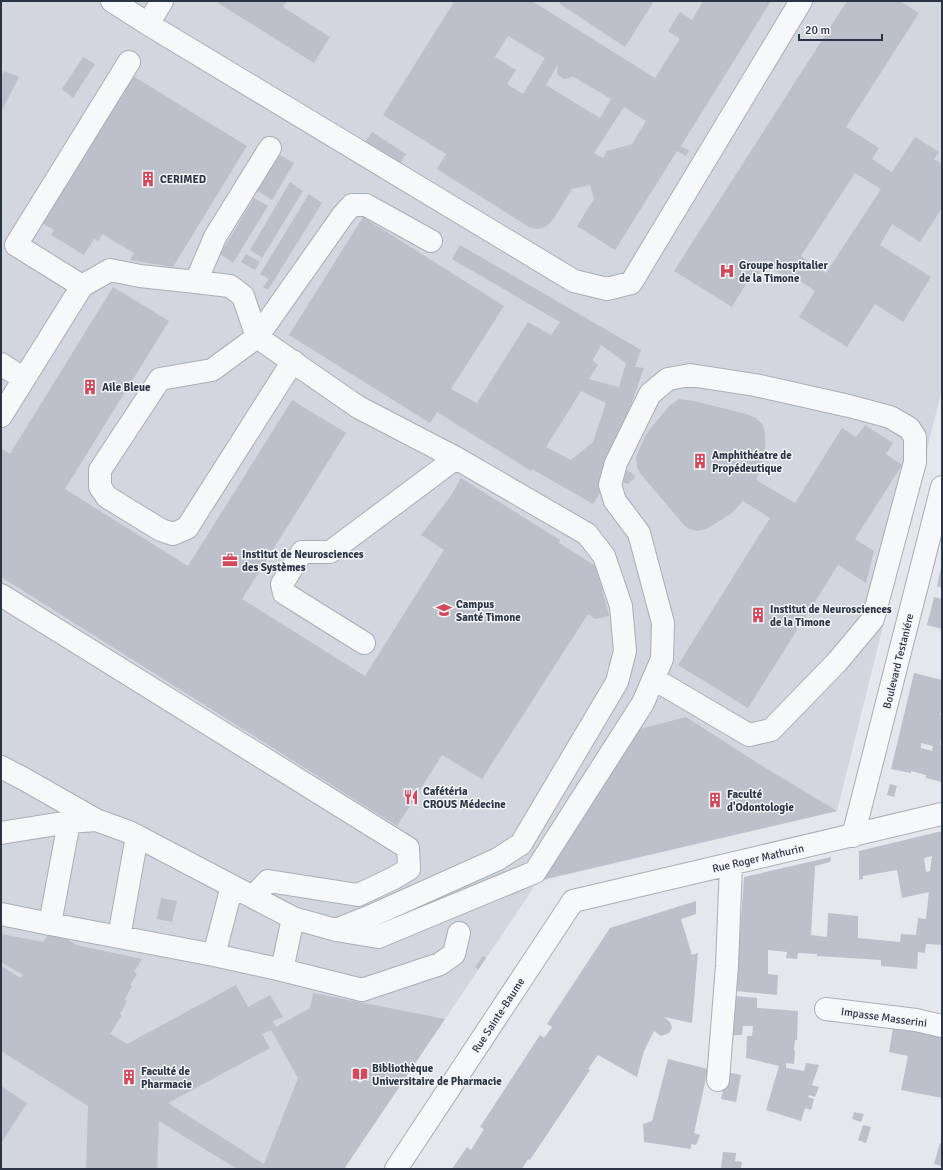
<svg xmlns="http://www.w3.org/2000/svg" width="943" height="1170" font-family="Signika,sans-serif">
	<style>
		.built { fill: #d2d6de }
		.building { fill: #bbc0ca; fill-rule: evenodd }
		.lines { fill: none; stroke-linecap: round; stroke-linejoin: round }
		.minor-casing { stroke: #a9aeb7; stroke-width: 24 }
		.minor { stroke: #f7f8fa; stroke-width: 22 }
		.labels { text-anchor: middle; stroke-width: 3; stroke-linejoin: round; paint-order: stroke }
		.poi-label { font-size: 11px; font-weight: bold; fill: #2b3445; stroke: #f4f6f9; text-anchor: start }
		.street-label { font-size: 11px; fill: #2b3445; stroke: #f4f6f9 }
	</style>
	<rect width="100%" height="100%" fill="#e4e7ec"/>
	<!-- built -->
	<path class="built" d="M1,1H942V389L837,811L548,879L536,884L344,1169H1Z"/>
	<!-- building -->
	<path class="building" d="M219,1H287L283,7L330,37L314,63L218,3Z
		M452,1H532L655,78L679,40V38L668,31L680,12L692,20L703,1H771L681,146L689,151L686,156L677,151L615,250L577,226L594,199L590,185L572,189L554,218L550,223L543,228L536,229L529,227L437,169L446,154L383,115L454,2ZM508,36L545,58L523,94L507,84L516,70L495,57ZM557,66L558,67L557,71L558,75L563,79L570,78L572,76L611,99L600,118L546,85ZM624,107L646,121L632,144L607,151L603,158L594,153Z
		M559,1H654L625,47L560,4Z
		M847,1H900L919,13L846,127L879,148L872,159L892,172L915,137L939,152L934,159L942,164V208L920,242L892,224L880,245L931,277L903,322L875,304L847,347L799,317L815,291L790,274L787,278L772,268L775,265L768,260L758,275L753,272L732,307L674,271ZM855,173L881,189L826,273L801,256Z
		M83,57L95,64L73,98L62,89Z
		M4,71L19,77L1,112V73L3,74Z
		M133,76L247,146L173,267L130,260L134,253L102,234L99,241L94,239L84,255L51,235L54,230L42,223Z
		M372,132L406,154L400,164L365,142Z
		M278,154L294,163L272,200L256,190Z
		M290,182L303,191L262,258L250,250Z
		M309,194L322,203L268,290L263,287L269,279L260,274Z
		M254,198L268,206L233,263L220,254Z
		M363,217L504,306L451,389L477,403L528,322L551,335L560,322L452,259L460,245L641,350L635,367L644,368L599,495L593,504L532,469L531,471L437,412L430,423L289,335ZM601,345L626,363L619,387L589,379L598,365L593,360ZM581,391L606,403L593,442L571,460L546,447Z
		M246,254L260,262L255,270L241,262Z
		M113,287L169,321L65,489L188,566L292,400L346,433L242,599L365,676L444,550L421,535L450,497L461,478L560,540L559,543L596,566L609,616L595,619L588,614L482,779L442,755L397,826L1,577V448L10,454Z
		M679,399L694,401L746,414L756,418L763,425L765,434V447L762,465L756,480L795,503L842,428L856,437L865,425L893,443L886,454L902,465L855,539L874,551L866,583L838,565L748,708L678,665L770,518L743,501L732,513L718,522L706,529L698,531L689,529L684,525L640,473L637,467L636,457L645,436L655,423L669,406Z
		M624,470L632,473L635,477L628,484L620,481Z
		M941,568H942V588L937,586Z
		M934,597L942,599V629L927,625Z
		M914,673L942,680V708L940,715H942V734L940,745L942,746V782L926,778V775L911,771V773L891,769ZM921,743L933,746L932,751L921,748Z
		M686,717L759,764L837,811L541,880L636,730Z
		M890,784L897,786L894,797L887,795Z
		M942,831V945L926,944L925,953L918,952L917,969L881,966V960L817,956V954L798,953L797,959L786,958L787,952L768,950V974L778,975L777,995L736,991L744,877L831,857L830,862L815,866L811,935L827,937L828,913L858,916V938L900,942L901,934L916,935L918,918L926,919L929,892L902,898L897,870L863,876V879L859,880V851ZM932,856L930,871L926,872L924,858Z
		M161,898L177,901L172,922L157,919Z
		M696,901V914L681,919L692,955L698,953L692,1023L664,1017L670,1022L672,1028L669,1033L661,1036L654,1031L644,1051L637,1077L598,1055L588,1069L590,1070L530,1160L528,1159L522,1169H452L467,1147L471,1150L484,1129L480,1127L540,1035L544,1038L552,1027L547,1024L610,928Z
		M52,929L76,945L142,959L134,972L137,974L130,985L132,986L125,999L127,1001L120,1014L122,1015L110,1034L127,1044L236,985L248,1007L270,995L283,1017L273,1021L276,1027L310,1008L313,993L445,1019L344,1169H237L159,1121L157,1169H86L88,1106L1,1051V966L21,978L23,975L1,962V934L43,942ZM271,1030L298,1078L264,1164L168,1103L270,1048L262,1034Z
		M483,956L486,958L478,970L475,967Z
		M736,996L757,998V1008L798,1011L797,1040H795L794,1050L795,1051L794,1064L786,1063V1068L804,1071L806,1063L819,1065L812,1085L819,1087L815,1097L809,1095L808,1097L814,1099L811,1110L805,1108L801,1121L766,1110L779,1066L746,1058L747,1036H752L753,1026H743L742,1035H733Z
		M893,1028L942,1035V1098L901,1090L908,1056L889,1052Z
		M668,1059L708,1069L694,1133L700,1135L697,1143L696,1145L691,1144V1149L644,1142L643,1124L652,1121Z
		M727,1072L741,1075L736,1102L721,1099Z
		M1,1086L27,1103L2,1142H1Z
		M854,1112L864,1114L861,1122L852,1119Z
		M863,1125L871,1127L866,1143L858,1140Z
		M940,1143H942V1166L934,1164Z
		M723,1152L736,1153L735,1161L742,1162L741,1169H721Z"/>
	<g class="lines">
		<!-- minor casing -->
		<g class="minor-casing">
			<path id="minor" d="M112,1L148,24L162,1
				M148,24L574,281L607,289L631,283L801,1
				M82,286L16,245L129,62
				M293,361L187,528L173,534L161,530L107,497L100,487V470L160,379L212,370L257,337L343,215L352,205H366L431,241
				M1,364L24,379
				M1,416L82,286L110,270L140,276L196,282
				M1,595L408,848L409,869L394,878L358,895L268,881L253,897
				M364,643L284,593L282,584L302,552H330L456,458
				M1,767L24,779L96,820
				M69,822L50,924L119,937
				M1,833L69,822L96,820L129,832L293,918L336,930L371,916L498,859L521,844L617,682L625,651L621,606L604,556L587,534L456,458L358,407L257,337L243,296L230,286L196,282L215,237L270,148
				M137,836L119,937L214,955
				M853,836L942,487
				M232,886L214,955L282,970
				M1,914L50,924
				M293,918L282,970L362,990L440,964L454,954L459,933
				M336,930L378,937L535,872L643,703L662,659L663,623L639,533L615,501L610,485L616,463L650,394L668,379L690,375L755,385L849,406L890,417L909,428L915,437V462L873,619L837,662L771,730L749,735L654,679
				M826,1009L916,1020L942,1026
				M718,1080L727,966L731,864
				M396,1169L573,901L942,814"/>
		</g>
		<!-- minor -->
		<use href="#minor" class="minor"/>
	</g>
	<!-- icons -->
	<defs>
		<g id="building-bare" transform="scale(1.2)"><path d="M-4-6H4V6H1V3H-1V6H-4ZM-2.5-4.3h1.7v1.8h-1.7ZM.8-4.3h1.7v1.8H.8ZM-2.5-1h1.7V.8h-1.7ZM.8-1h1.7V.8H.8Z" fill="#d1495b" stroke="#f4f6f9" stroke-width="2.5" paint-order="stroke"/></g>
		<g id="hospital-bare" transform="scale(1.2)"><path d="M-5-5h3v3.5h4V-5h3V5h-3V1.5h-4V5h-3Z" fill="#d1495b" stroke="#f4f6f9" stroke-width="2.5" paint-order="stroke"/></g>
		<g id="office-bare" transform="scale(1.2)"><path d="M-6-3h4V-5.5h4V-3h4V5H-6ZM-1-4.5V-3h2v-1.5ZM-6 0V1H6V0Z" fill="#d1495b" stroke="#f4f6f9" stroke-width="2.5" paint-order="stroke"/></g>
		<g id="university-bare" transform="scale(1.2)"><path d="M0-5L7-2L0 1L-7-2ZM-4 1L0 2.5L4 1V4Q0 6-4 4Z" fill="#d1495b" stroke="#f4f6f9" stroke-width="2.5" paint-order="stroke"/></g>
		<g id="restaurant-bare" transform="scale(1.2)"><path d="M-5-6h1v4h1v-4h1v4h1v-4h1v5L-1.5 .5V6h-2V.5L-5-1ZM5-6V6H3V1.5H1.5Q1.5-4 5-6Z" fill="#d1495b" stroke="#f4f6f9" stroke-width="2.5" paint-order="stroke"/></g>
		<g id="library-bare" transform="scale(1.2)"><path d="M-6-4Q-3-5.5-.7-3.5V5Q-3 3-6 4ZM6-4Q3-5.5 .7-3.5V5Q3 3 6 4Z" fill="#d1495b" stroke="#f4f6f9" stroke-width="2.5" paint-order="stroke"/></g>
	</defs>
	<g fill-rule="evenodd">
		<use href="#building-bare" x="148" y="179"/>
		<use href="#hospital-bare" x="727" y="271"/>
		<use href="#building-bare" x="90" y="387"/>
		<use href="#building-bare" x="700" y="461"/>
		<use href="#office-bare" x="230" y="560"/>
		<use href="#university-bare" x="444" y="610"/>
		<use href="#building-bare" x="758" y="615"/>
		<use href="#restaurant-bare" x="411" y="797"/>
		<use href="#building-bare" x="715" y="800"/>
		<use href="#library-bare" x="360" y="1074"/>
		<use href="#building-bare" x="129" y="1077"/>
	</g>
	<g class="labels">
		<!-- poi labels -->
		<g class="poi-label">
			<text x="160" y="183">CERIMED</text>
			<text x="739" y="269">Groupe hospitalier<tspan x="739" dy="13">de la Timone</tspan></text>
			<text x="102" y="391">Aile Bleue</text>
			<text x="712" y="459">Amphithéatre de<tspan x="712" dy="13">Propédeutique</tspan></text>
			<text x="242" y="558">Institut de Neurosciences<tspan x="242" dy="13">des Systèmes</tspan></text>
			<text x="456" y="608">Campus<tspan x="456" dy="13">Santé Timone</tspan></text>
			<text x="770" y="613">Institut de Neurosciences<tspan x="770" dy="13">de la Timone</tspan></text>
			<text x="423" y="795">Cafétéria<tspan x="423" dy="13">CROUS Médecine</tspan></text>
			<text x="727" y="798">Faculté<tspan x="727" dy="13">d'Odontologie</tspan></text>
			<text x="372" y="1072">Bibliothèque<tspan x="372" dy="13">Universitaire de Pharmacie</tspan></text>
			<text x="141" y="1075">Faculté de<tspan x="141" dy="13">Pharmacie</tspan></text>
		</g>
		<!-- street labels -->
		<g class="street-label">
			<text transform="translate(898 661) rotate(-76)" y="4">Boulevard Testaniére</text>
			<text transform="translate(758 858) rotate(-13)" y="4">Rue Roger Mathurin</text>
			<text transform="translate(498 1015) rotate(-57)" y="4">Rue Sainte-Baume</text>
			<text transform="translate(884 1017) rotate(8)" y="4">Impasse Masserini</text>
		</g>
	</g>
	<!-- border -->
	<rect width="943" height="1170" fill="none" stroke="#2b3445" stroke-width="4"/>
	<!-- scale -->
	<path d="M799 34v6h83v-6" fill="none" stroke="#2b3445" stroke-width="2"/>
	<text x="805" y="34" font-size="12" fill="#2b3445" stroke="#f4f6f9" stroke-width="3" paint-order="stroke">20 m</text>
</svg>
